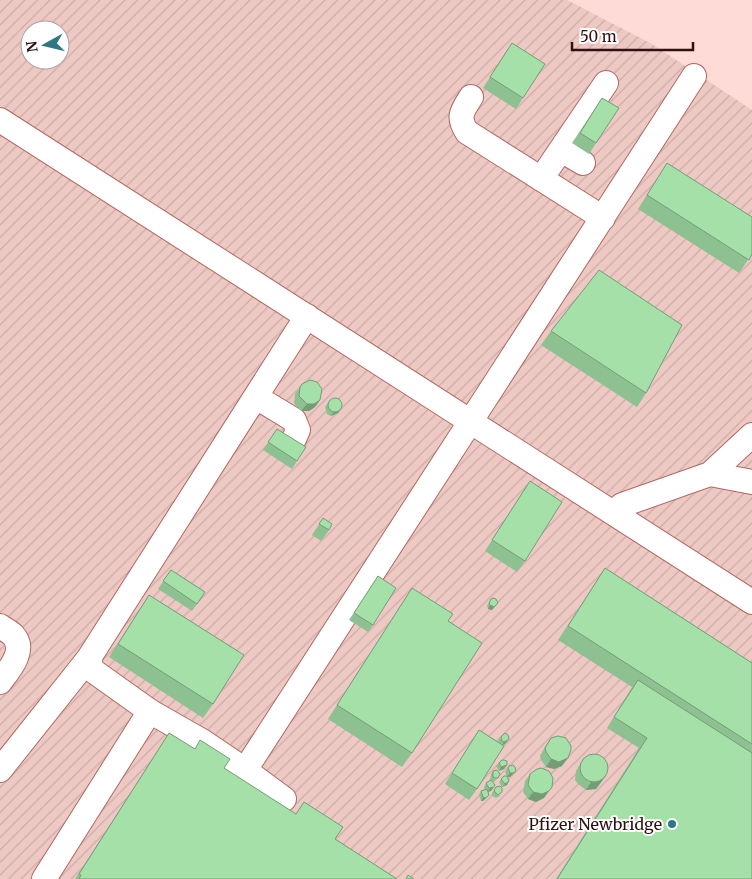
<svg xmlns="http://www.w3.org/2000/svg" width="752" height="879" font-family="Merriweather,serif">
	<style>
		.industrial { fill: url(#industrial-furrows); fill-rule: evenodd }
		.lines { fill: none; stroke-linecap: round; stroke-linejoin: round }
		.minor-casing { stroke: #b1675f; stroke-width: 26 }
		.minor { stroke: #fff; stroke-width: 24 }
		.wall { fill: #8ec191 }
		.shaded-wall { fill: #749d76 }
		.building { fill: #a5e0a9; stroke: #749d76 }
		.poi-dot { fill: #307881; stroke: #fff; stroke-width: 2 }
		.labels { text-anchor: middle; stroke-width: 4; stroke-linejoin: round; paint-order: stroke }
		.poi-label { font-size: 16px; fill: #2f120f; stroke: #fff; text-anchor: end }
	</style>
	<defs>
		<pattern id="industrial-furrows" width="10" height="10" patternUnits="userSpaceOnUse" patternTransform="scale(1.25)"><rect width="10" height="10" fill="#eec9c4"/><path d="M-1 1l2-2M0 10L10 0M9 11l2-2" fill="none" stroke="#ccaca7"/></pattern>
	</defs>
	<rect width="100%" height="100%" fill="#fedbd7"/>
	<!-- industrial -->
	<path class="industrial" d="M0,0H567L652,44L752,110V879H0ZM30,30H60V60H30Z"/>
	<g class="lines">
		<!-- minor casing -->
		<g class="minor-casing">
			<path id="minor" d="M471,97C462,111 457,117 467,132L603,218
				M0,120L752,602
				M561,150L583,163
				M541,179L606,83
				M256,397L294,420L298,430L294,439
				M710,474L752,482
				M614,513L622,505L710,474L752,435
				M0,626C4,629 10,632 13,635C27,650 9,670 0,682
				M0,770L89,658
				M245,770L694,76
				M284,799L245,770L202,741L151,712L92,670L89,658L307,316
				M44,879L150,711"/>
		</g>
		<!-- minor -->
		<use href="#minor" class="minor"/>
	</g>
	<!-- wall -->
	<path class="wall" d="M512,43L523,98L516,109L483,88Z
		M602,98L596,143L589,154L572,143Z
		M667,163L752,254L739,273L638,209Z
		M551,331L646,393L637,407L541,345Z
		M302,384L320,400L315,407L309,411H301L294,403L295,394Z
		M330,400L340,410L338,413L331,416L327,414L325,407Z
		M277,429L297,461L292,469L263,450Z
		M530,481L525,561L517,572L485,551Z
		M323,518L329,530L321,541L312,535Z
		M605,568L752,663V879H556L639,748L607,728L632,687L558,640Z
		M171,570L205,592L192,611L158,589Z
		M378,576L373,625L368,632L349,620Z
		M412,588L448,621L412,753L402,767L328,719L403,602Z
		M149,595L213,704L203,718L109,657Z
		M491,599L498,603L492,610L488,609L487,606Z
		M479,730L499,743L498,740L501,737L508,740L505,744L503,745L477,789L469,800L445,784Z
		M169,733L296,814L304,802L335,839L397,879H75L160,747Z
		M551,738L562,766L554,769L546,767L541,760L540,756L546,745Z
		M583,759L607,774L602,781L596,789L586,790L578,784L575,780L576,771Z
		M502,760L504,769L499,771L496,766Z
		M509,766L513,774L510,777H507L505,772Z
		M497,770L495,781H492L491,791L488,792L489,795L483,801H481L479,795L481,791L485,790L484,787L486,783L490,780L491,774L493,771Z
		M530,774L552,787L544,798L536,802L528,799L523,792L525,781Z
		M504,776L507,785L502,787L499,782Z
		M496,787L500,796L496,798L492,796V793Z"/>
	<!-- shaded-wall -->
	<path class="shaded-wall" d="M320,400L315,407L309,411H301L307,404Z
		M340,410L338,413L331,416L334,412Z
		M498,603L492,610L488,609L490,605Z
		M508,740L505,744L502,745L504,742Z
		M568,758L562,766L554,769L546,767L551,759Z
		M507,765L504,769L499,771L501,767Z
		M516,771L510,777H507L510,773Z
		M607,774L602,781L596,789L586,790L591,782Z
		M509,781L507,785L502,787L505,784Z
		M494,787L491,791L487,792L490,788Z
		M549,791L544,798L536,802L528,799L533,792Z
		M489,795L483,801H481L483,797Z"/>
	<!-- building -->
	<path class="building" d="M512,43L545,64L523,98L490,77Z
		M602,98L619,108L596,143L580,133Z
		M667,163L752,217V254L749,260L647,195Z
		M599,270L682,325L646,393L551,331Z
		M310,380L317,382L322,389L320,400L314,404H307L299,396L300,387L302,384Z
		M328 405a7 7 0 1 1 14 0a7 7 0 1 1-14 0Z
		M277,429L306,447L297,461L268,442Z
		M530,481L562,502L525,561L492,540Z
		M323,518L332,524L329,530L319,524Z
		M605,568L752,663V744L568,626Z
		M171,570L205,592L197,604L163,581Z
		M378,576L396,588L373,625L354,613Z
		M412,588L453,614L448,621L482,643L412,753L337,705Z
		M149,595L244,655L213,704L118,644Z
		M493,598L496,599L498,603L494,607L490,605L489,603L491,599Z
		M638,680L752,753V879H557L647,738L614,717Z
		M479,730L504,746L477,789L452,773Z
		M169,733L195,749L200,740L230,759L224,768L296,814L304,802L343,827L335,839L397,879H79L81,875L79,874Z
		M505,733L508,735L509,738L508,740L504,742L502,741L501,737Z
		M558,736L566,738L571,746V750L568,758L559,762L551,759L546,752L545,748L551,738Z
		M580 768a14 14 0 1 1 28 0a14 14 0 1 1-28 0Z
		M502,760H504L507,761V765L501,767L499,763Z
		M513,765L515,767L516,771L513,773H510L508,768L509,766Z
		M541,768L549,771L553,778L552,787L549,791L542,794L533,792L528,785L530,774L537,769Z
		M497,770L500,774L498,778H495L493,777V771Z
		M504,776H507L509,781L505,784L501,779Z
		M491,780L495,785L494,787L490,788L488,787L486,783Z
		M500,786L502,788V792L498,795L495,792L494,790L496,787Z
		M487,789L489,795L486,798L483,797L481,791Z
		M408,875L414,879H406Z"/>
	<!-- markers -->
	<circle class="poi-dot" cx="672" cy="824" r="5"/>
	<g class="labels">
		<!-- poi labels -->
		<g class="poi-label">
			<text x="662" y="830">Pfizer Newbridge</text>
		</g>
	</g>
	<!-- north arrow -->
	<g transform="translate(45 45) rotate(262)"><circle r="24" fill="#ffffff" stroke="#aca09f"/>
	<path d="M0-4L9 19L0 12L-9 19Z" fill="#307881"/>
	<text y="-8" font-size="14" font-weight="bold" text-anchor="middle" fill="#2f120f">N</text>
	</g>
	<!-- scale -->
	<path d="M572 42v8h121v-8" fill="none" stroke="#2f120f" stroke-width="2.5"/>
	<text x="580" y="42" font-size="15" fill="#2f120f" stroke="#ffffff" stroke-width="4" paint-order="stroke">50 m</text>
</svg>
